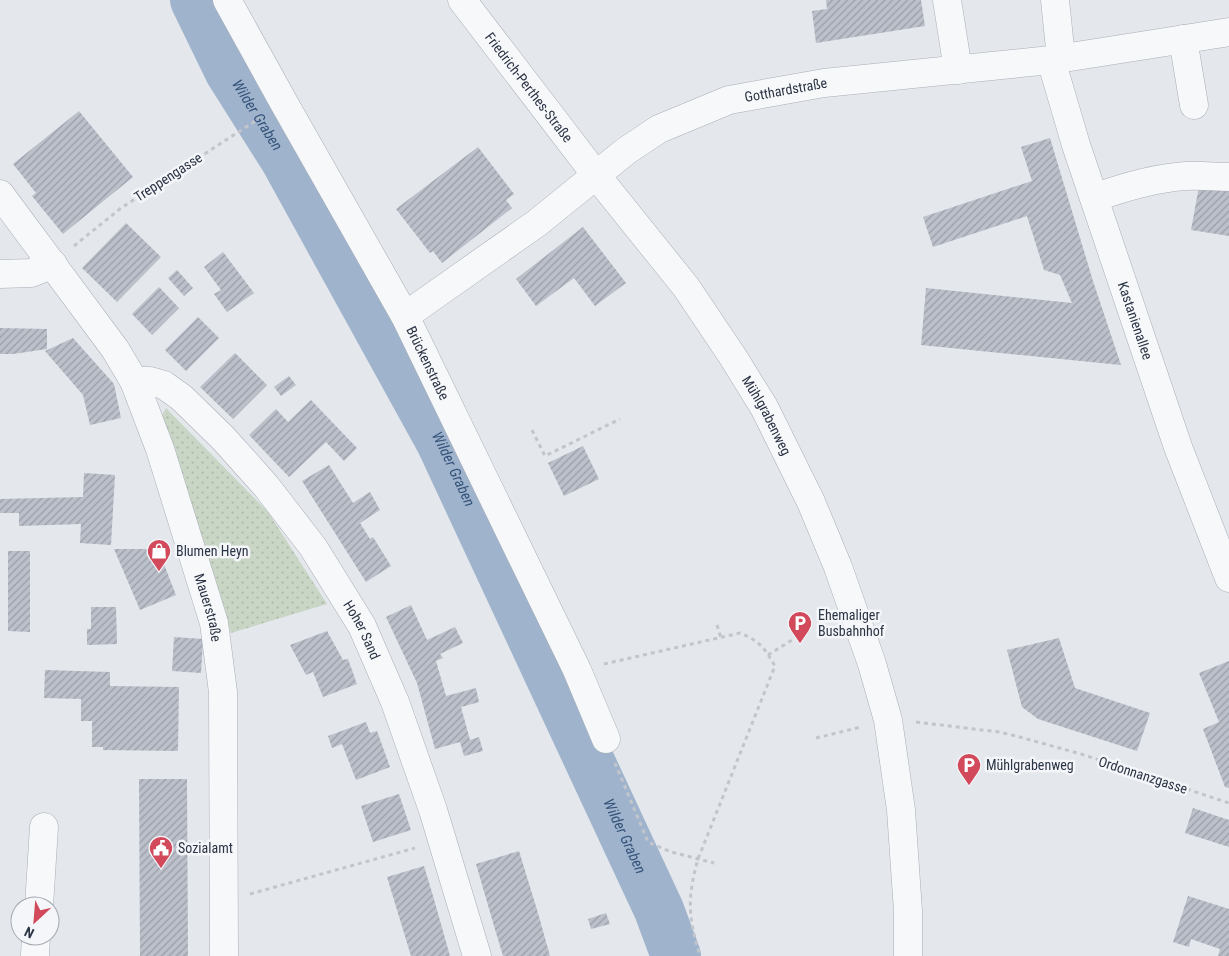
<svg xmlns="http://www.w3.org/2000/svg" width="1229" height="956" font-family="'Roboto Condensed',sans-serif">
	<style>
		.grass { fill: url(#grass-dots) }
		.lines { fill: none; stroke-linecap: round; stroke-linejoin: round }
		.river { stroke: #9fb4cc; stroke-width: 50 }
		.building { fill: url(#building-hatch) }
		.minor-casing { stroke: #a9aeb7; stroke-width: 29 }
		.path { stroke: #c2c5cb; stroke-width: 3; stroke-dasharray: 4 4; stroke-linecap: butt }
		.minor { stroke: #f7f8fa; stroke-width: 28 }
		.labels { text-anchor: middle; stroke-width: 5; stroke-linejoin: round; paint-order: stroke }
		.street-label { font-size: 14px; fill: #2b3445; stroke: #f4f6f9 }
		.poi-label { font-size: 14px; fill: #2b3445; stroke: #f4f6f9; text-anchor: start }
		.water-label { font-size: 15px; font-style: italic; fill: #34527a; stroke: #f4f6f9 }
	</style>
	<defs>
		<pattern id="grass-dots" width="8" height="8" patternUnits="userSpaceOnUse" patternTransform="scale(1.25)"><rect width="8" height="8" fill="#c9d6c5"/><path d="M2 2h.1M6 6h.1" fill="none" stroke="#adb8ab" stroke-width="1.8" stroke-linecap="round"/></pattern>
		<pattern id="building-hatch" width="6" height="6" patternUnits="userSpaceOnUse" patternTransform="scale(1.25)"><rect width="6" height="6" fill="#bbc0ca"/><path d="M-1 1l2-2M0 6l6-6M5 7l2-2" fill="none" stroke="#989da6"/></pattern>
	</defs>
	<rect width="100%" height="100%" fill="#e4e7ec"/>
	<!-- grass -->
	<path class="grass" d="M166,408L268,512L327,604L231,633L162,416Z"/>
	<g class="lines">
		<!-- river -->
		<path class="river" id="s1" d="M195,0L230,72L285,159L441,442L659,910L676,956"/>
	</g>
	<!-- building -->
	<path class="building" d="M826,0H921L925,26L816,43L812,11L827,9Z
		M79,111L133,177L63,234L32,196L36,193L13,164Z
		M1050,138L1093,281L1121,365L921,345L926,288L1072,303L1060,275L1044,270L1027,216L933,247L923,217L1032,181L1021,147Z
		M478,147L514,194L506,200L512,208L442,263L433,251L430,253L396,209Z
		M1199,186L1229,191V236L1191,230Z
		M126,223L161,257L117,302L82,268Z
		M583,227L626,283L595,306L574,278L536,306L516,279Z
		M223,252L254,293L227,312L214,294L221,290L204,267Z
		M177,270L193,288L184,296L168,278Z
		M159,287L179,308L152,335L132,314Z
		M198,317L219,338L186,371L165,350Z
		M0,328L47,329V349L13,354H0Z
		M73,338L114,384L121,418L90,425L83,395L45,351Z
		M235,353L267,385L233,419L200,387Z
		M289,376L296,385L281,396L274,387Z
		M311,400L357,448L344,461L326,442L289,477L249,435L276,409L288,422Z
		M583,446L599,479L564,496L548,463Z
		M329,465L353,503L370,492L380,510L360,523L370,539L373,537L391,566L366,582L302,481Z
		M84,473L115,475L111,545L80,543L81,524L19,526V513H0V499L83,497Z
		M114,549H158L176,595L140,610Z
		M8,551H30V632L8,631Z
		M411,605L427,640L455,627L463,643L440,654L443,658L436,661L446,696L476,688L479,702L461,707L470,740L479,737L483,751L464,756L460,742L435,749L417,683L386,617Z
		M91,607H116L117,644L87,645V629H91Z
		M327,631L343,660L348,659L357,684L323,697L313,672L306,675L290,645Z
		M174,637L203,639L201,673L172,671Z
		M1059,638L1075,688L1150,713L1137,751L1038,719L1022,707L1007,650Z
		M1229,661V788L1225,787L1203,729L1219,722L1199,673Z
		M45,670L110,672V686L179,687L178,751L103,750V747H92V721H81V699L44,698Z
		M366,722L370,733L377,731L390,767L356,780L342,744L332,748L328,736Z
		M139,779H187L188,956H140Z
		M399,794L411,830L373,842L361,806Z
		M1193,808L1229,820V847L1185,833Z
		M519,851L538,913L550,956H503L494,926L476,864Z
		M424,866L433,896L450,956H411L387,877Z
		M1188,896L1229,909V956H1218L1220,949L1191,939L1189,947L1173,942Z
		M606,913L610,924L591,929L588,919Z"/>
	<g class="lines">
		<!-- minor casing -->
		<g class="minor-casing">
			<g id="minor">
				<path id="s2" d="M227,0L284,103L405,316L577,670L606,739"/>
				<path id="s3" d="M462,0L596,175L686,287L733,357L764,407L811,502L838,567L872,664L888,720L901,810L908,911V956"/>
				<path d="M947,0L958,70"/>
				<path d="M1055,0L1061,58"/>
				<path d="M1183,39L1194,105"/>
				<path id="s4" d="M1051,60L1076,145L1178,447L1229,578"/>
				<path id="s5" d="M0,194L115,349L134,381L160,449L214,623L223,692L224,956"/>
				<path d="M1094,198C1124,187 1154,178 1186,176C1200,175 1215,177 1229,177"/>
				<path d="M0,274L31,273L53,264"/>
				<path id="s6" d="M405,316L537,223L626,151L659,129L729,100L824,83L1051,60L1229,32"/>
				<path id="s7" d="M134,381H150L164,385L182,398L223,438L266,486L313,547L362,626L395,702L433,810L477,956"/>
				<path d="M39,906L44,827"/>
				<path d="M35,956L36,936"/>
			</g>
		</g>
		<!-- path -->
		<path class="path" d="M74,246L121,208L260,118
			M532,430L545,456L620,419
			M717,625L721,638
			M768,655L792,640
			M604,664L740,633C760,641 765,649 775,666L698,859C687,898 688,917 700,956
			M916,722L999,732L1016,736L1081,754L1229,803
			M816,738L861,727
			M615,763L648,842L671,852L714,863
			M250,894L415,848"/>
		<!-- minor -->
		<use href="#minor" class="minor"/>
	</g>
	<!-- icons -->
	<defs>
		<g id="shop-pin" transform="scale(1.25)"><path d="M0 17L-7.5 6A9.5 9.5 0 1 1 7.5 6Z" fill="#d1495b" stroke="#f4f6f9"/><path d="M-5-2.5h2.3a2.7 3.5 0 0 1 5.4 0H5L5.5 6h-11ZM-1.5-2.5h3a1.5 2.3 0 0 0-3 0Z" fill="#fff"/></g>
		<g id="parking-pin" transform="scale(1.25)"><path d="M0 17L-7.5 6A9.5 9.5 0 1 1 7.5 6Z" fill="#d1495b" stroke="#f4f6f9"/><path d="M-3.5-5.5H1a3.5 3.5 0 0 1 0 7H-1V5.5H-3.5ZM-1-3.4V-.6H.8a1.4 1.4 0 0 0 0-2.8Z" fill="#fff"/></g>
		<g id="civic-pin" transform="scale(1.25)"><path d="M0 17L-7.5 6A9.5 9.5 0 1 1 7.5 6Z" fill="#d1495b" stroke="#f4f6f9"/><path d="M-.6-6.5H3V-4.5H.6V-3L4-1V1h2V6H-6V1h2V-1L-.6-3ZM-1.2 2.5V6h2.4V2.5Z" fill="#fff"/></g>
	</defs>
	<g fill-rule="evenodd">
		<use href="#shop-pin" x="159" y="551"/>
		<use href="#parking-pin" x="800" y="623"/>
		<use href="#parking-pin" x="969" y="765"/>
		<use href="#civic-pin" x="161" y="848"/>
	</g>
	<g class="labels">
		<!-- street labels -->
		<g class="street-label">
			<text dy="5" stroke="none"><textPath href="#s3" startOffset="110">Friedrich-Perthes-Straße</textPath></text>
			<text dy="5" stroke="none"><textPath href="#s6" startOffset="449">Gotthardstraße</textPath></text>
			<text transform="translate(168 177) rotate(-33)" y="5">Treppengasse</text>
			<text dy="5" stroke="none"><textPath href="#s4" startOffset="274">Kastanienallee</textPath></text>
			<text dy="5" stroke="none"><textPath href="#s2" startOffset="415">Brückenstraße</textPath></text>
			<text dy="5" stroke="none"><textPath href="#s3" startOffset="516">Mühlgrabenweg</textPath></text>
			<text dy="5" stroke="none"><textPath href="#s5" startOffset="469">Mauerstraße</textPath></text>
			<text dy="5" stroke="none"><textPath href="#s7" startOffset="348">Hoher Sand</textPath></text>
			<text transform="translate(1143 775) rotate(18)" y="5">Ordonnanzgasse</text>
		</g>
		<!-- poi labels -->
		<g class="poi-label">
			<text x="176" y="556">Blumen Heyn</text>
			<text x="818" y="620">Ehemaliger<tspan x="818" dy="16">Busbahnhof</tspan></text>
			<text x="986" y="770">Mühlgrabenweg</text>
			<text x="178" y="853">Sozialamt</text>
		</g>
		<!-- water labels -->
		<g class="water-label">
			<text dy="5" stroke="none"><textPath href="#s1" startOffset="131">Wilder Graben</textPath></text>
			<text dy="5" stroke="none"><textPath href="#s1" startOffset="536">Wilder Graben</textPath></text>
			<text dy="5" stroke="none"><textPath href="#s1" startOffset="941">Wilder Graben</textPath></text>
		</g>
	</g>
	<!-- north arrow -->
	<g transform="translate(35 921) rotate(206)"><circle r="24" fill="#f4f6f9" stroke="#a4a8b1"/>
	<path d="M0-4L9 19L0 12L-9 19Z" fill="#d1495b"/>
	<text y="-8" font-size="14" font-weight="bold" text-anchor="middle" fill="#2b3445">N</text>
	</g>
</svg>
